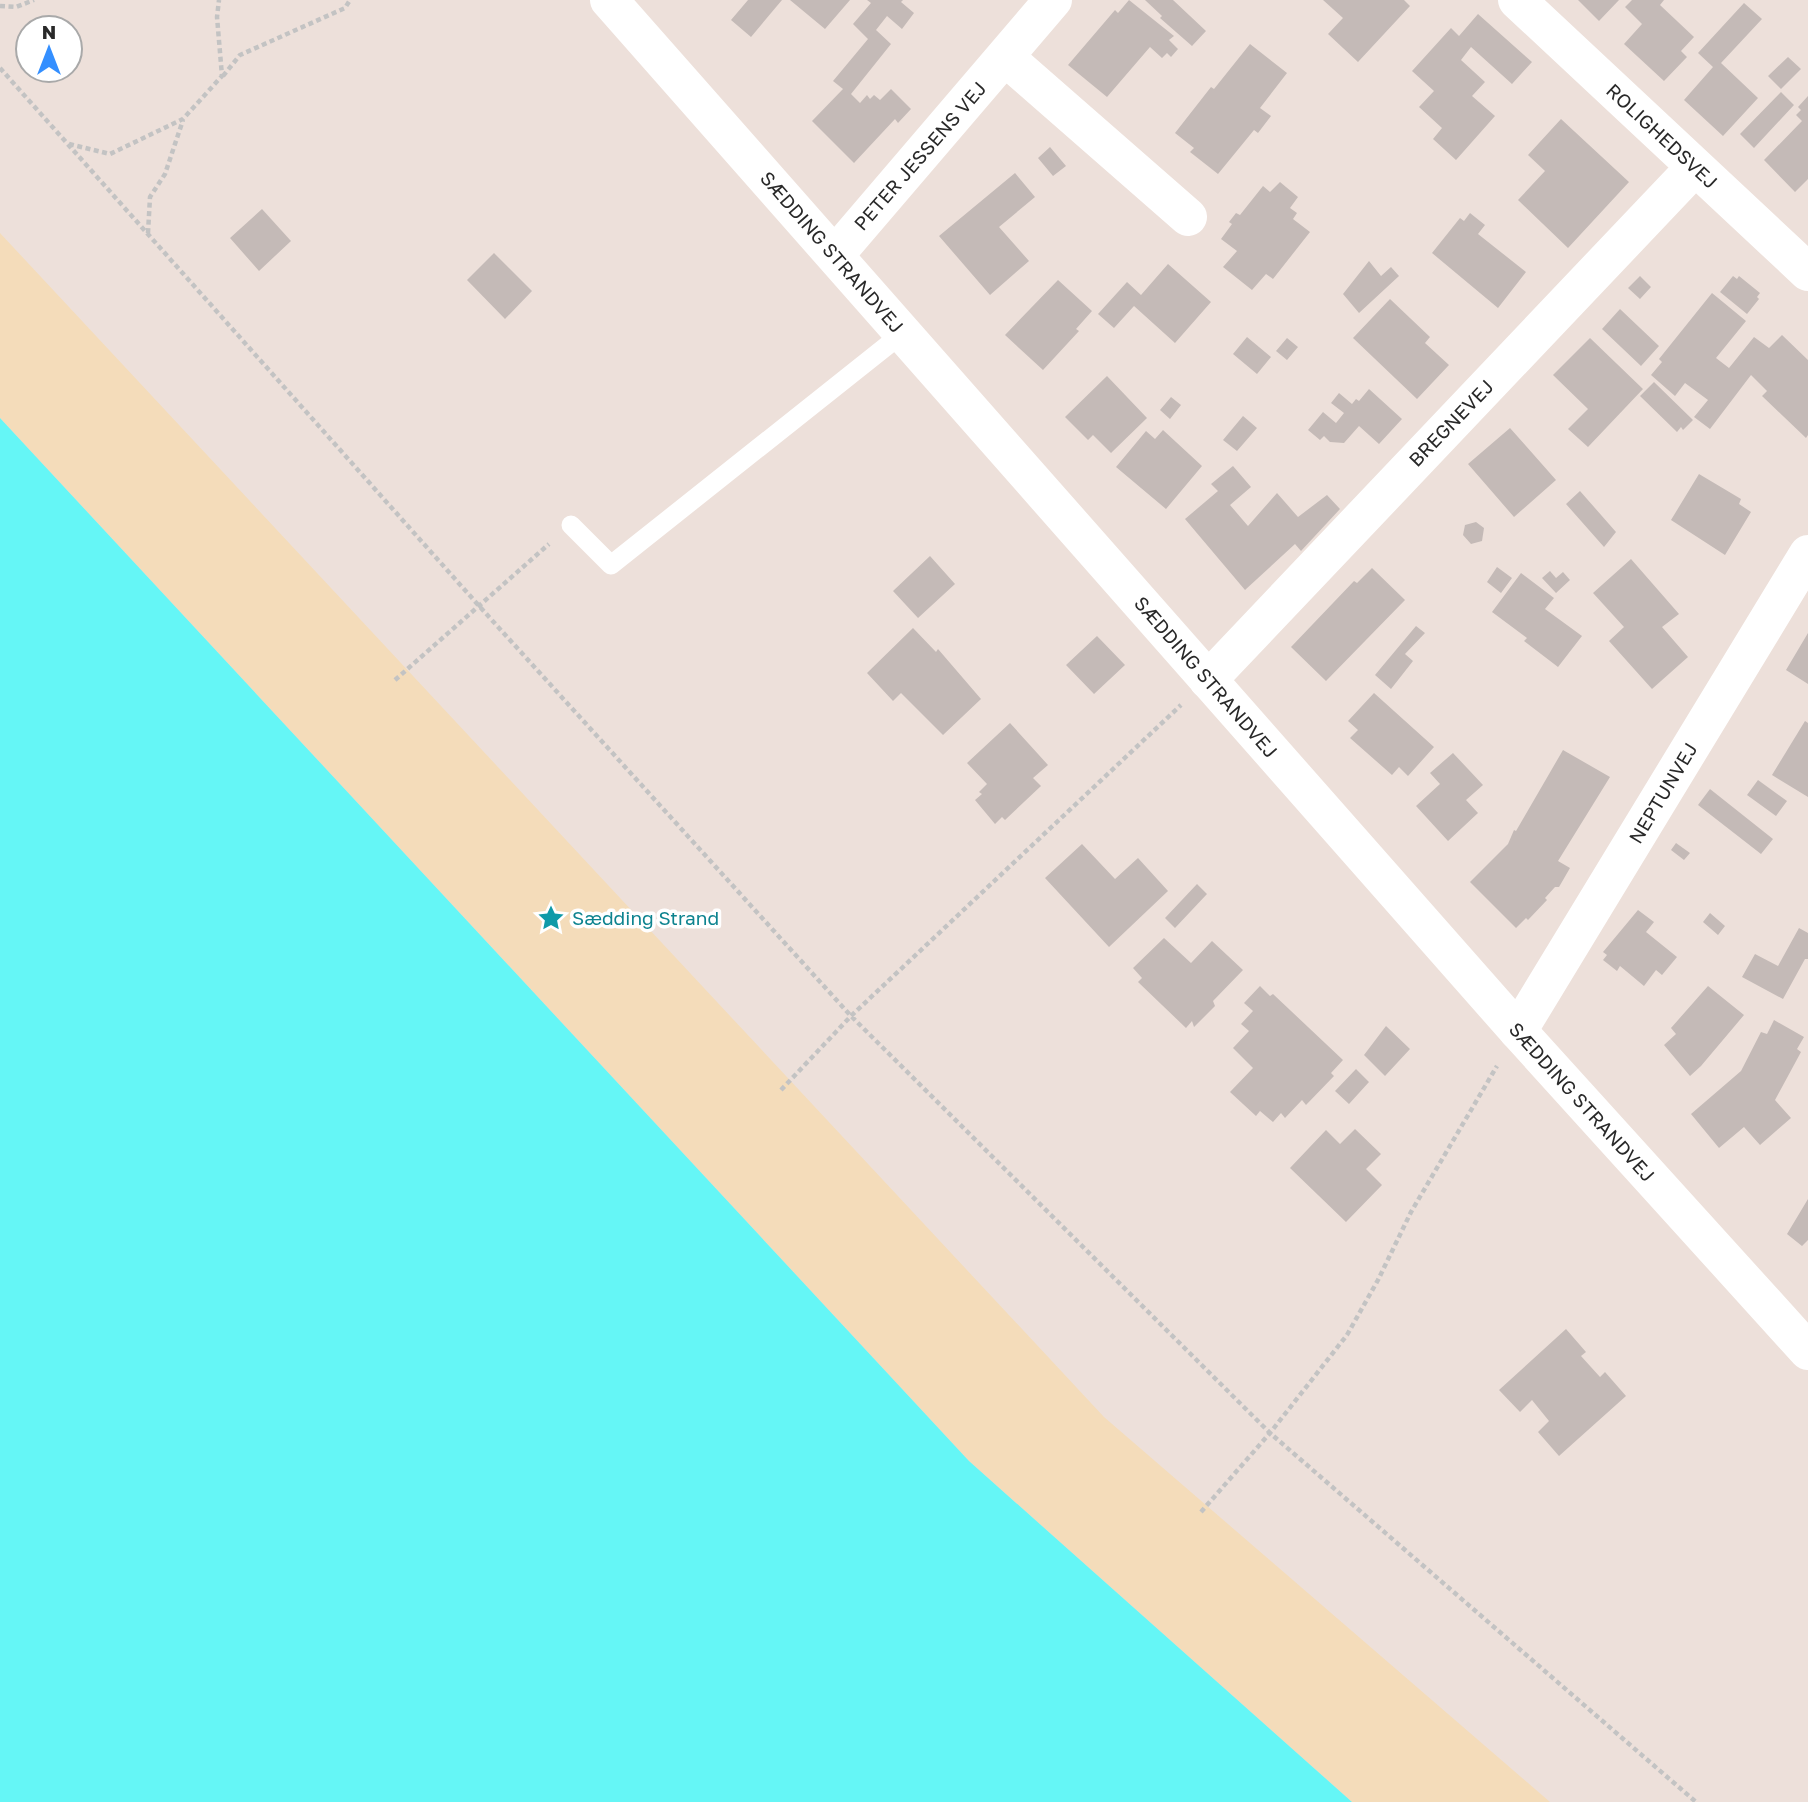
<svg xmlns="http://www.w3.org/2000/svg" width="1808" height="1802" font-family="'Golos Text',sans-serif">
	<style>
		.sand { fill: #f4dcba }
		.water { fill: #65f6f6 }
		.building { fill: #c4bab7 }
		.lines { fill: none; stroke-linecap: round; stroke-linejoin: round }
		.path { stroke: #c3c3c3; stroke-width: 4.5; stroke-dasharray: 5 3.5; stroke-linecap: butt }
		.lane { stroke: #fff; stroke-width: 19 }
		.street { stroke: #fff; stroke-width: 38 }
		.secondary { stroke: #fff; stroke-width: 38 }
		.labels { text-anchor: middle; stroke-width: 7; stroke-linejoin: round; paint-order: stroke }
		.street-label { font-size: 19px; fill: #292929; stroke: #fff }
		.culture-label { font-size: 19px; fill: #0d838f; stroke: #fff; text-anchor: start }
	</style>
	<rect width="100%" height="100%" fill="#ede0da"/>
	<!-- sand -->
	<path class="sand" d="M0,233L1104,1417L1550,1802H1352L969,1461L0,418Z"/>
	<!-- water -->
	<path class="water" d="M0,418L969,1461L1352,1802H0Z"/>
	<!-- building -->
	<path class="building" d="M748,0H782L751,37L731,20Z
		M790,0H850L825,29Z
		M867,0H903L901,2L914,13L902,29L887,16L876,30L891,44L851,94L860,103L867,95L870,99L874,95L880,100L891,89L911,109L898,123L895,119L854,163L812,121L843,89L833,81L868,39L853,24L871,3Z
		M1129,0L1174,36L1169,40L1178,49L1171,57L1167,53L1162,58L1150,47L1107,97L1068,65L1115,10L1118,13Z
		M1145,0H1173L1206,31L1192,46L1160,18L1162,16Z
		M1323,0H1404L1410,6L1358,62L1328,34L1343,18Z
		M1578,0H1619L1599,21Z
		M1632,0H1664L1660,5L1694,37L1681,51L1687,57L1664,81L1624,44L1642,24L1625,7Z
		M1744,3L1762,19L1721,63L1758,98L1723,136L1684,100L1713,67L1698,53Z
		M1478,14L1532,62L1512,84L1471,47L1461,60L1485,82L1472,96L1495,116L1456,160L1433,139L1442,128L1419,107L1434,91L1412,71L1451,28L1459,36Z
		M1250,44L1287,73L1260,108L1271,116L1258,133L1254,130L1218,174L1190,152L1194,148L1175,133L1211,87L1214,89Z
		M1788,57L1801,69L1781,89L1768,76Z
		M1781,92L1794,105L1754,148L1740,134Z
		M1808,96V179L1795,192L1764,160L1802,121L1796,115L1801,110L1798,107Z
		M1561,119L1629,182L1568,248L1518,200L1545,171L1528,155Z
		M1050,147L1066,166L1053,176L1038,158Z
		M1015,173L1035,197L999,227L1029,261L990,295L939,236Z
		M1280,182L1298,197L1290,208L1297,213L1293,219L1310,232L1273,279L1266,274L1252,290L1223,267L1237,251L1221,239L1232,224L1229,222L1236,213L1240,215L1263,186L1270,192Z
		M262,209L291,241L259,271L230,238Z
		M1470,213L1485,225L1478,234L1526,272L1498,308L1432,253L1460,218L1464,221Z
		M494,253L532,291L505,319L467,280Z
		M1369,261L1381,276L1391,267L1399,276L1359,313L1343,294Z
		M1168,264L1211,302L1175,343L1134,306L1114,328L1098,314L1127,282L1141,295Z
		M1640,276L1651,287L1640,299L1628,288Z
		M1733,276L1737,279L1739,276L1760,293L1757,297L1759,299L1747,314L1720,292Z
		M1058,280L1092,311L1076,329L1079,331L1043,370L1005,335Z
		M1712,293L1746,321L1716,358L1729,368L1754,337L1769,348L1782,335L1808,360V435L1806,438L1762,396L1767,391L1751,375L1710,429L1694,417L1708,400L1685,383L1675,396L1651,375L1662,362L1659,359Z
		M1390,299L1430,337L1425,343L1449,365L1417,399L1353,338Z
		M1620,309L1659,346L1641,366L1602,329Z
		M1247,337L1271,357L1257,374L1233,354Z
		M1287,338L1298,347L1287,360L1276,351Z
		M1590,338L1643,389L1588,447L1568,429L1588,409L1553,375Z
		M1107,376L1147,418L1111,453L1093,435L1088,440L1065,417Z
		M1654,382L1693,420L1683,430L1681,427L1677,432L1640,396Z
		M1369,389L1402,419L1379,444L1359,426L1344,443L1330,442L1324,436L1320,440L1308,430L1323,412L1336,423L1344,413L1331,403L1339,393L1352,404L1356,399L1359,401Z
		M1171,397L1181,405L1170,419L1160,410Z
		M1243,416L1257,428L1237,451L1223,440Z
		M1510,428L1556,480L1514,517L1468,464Z
		M1163,430L1202,466L1166,509L1116,467L1146,431L1155,439Z
		M1233,466L1251,487L1230,505L1248,526L1277,493L1298,517L1327,495L1340,509L1301,551L1295,544L1245,590L1185,519L1218,491L1211,484Z
		M1699,474L1741,499L1739,504L1751,512L1725,555L1671,520Z
		M1580,491L1616,532L1604,547L1566,504Z
		M1476,522L1484,528L1482,541L1471,544L1463,535L1465,525Z
		M930,556L955,584L918,618L893,591Z
		M1631,559L1679,614L1662,627L1688,657L1652,689L1609,641L1624,627L1593,593Z
		M1497,567L1512,578L1501,593L1487,582Z
		M1372,568L1405,600L1326,681L1291,647L1354,581L1357,583Z
		M1550,571L1556,578L1563,572L1570,580L1556,593L1542,578Z
		M1521,573L1554,598L1545,609L1582,636L1558,667L1524,641L1527,638L1492,612Z
		M1416,626L1425,633L1405,654L1413,661L1391,689L1375,675Z
		M913,628L936,652L938,649L981,699L943,735L901,693L893,701L867,673Z
		M1808,633V684L1786,670Z
		M1097,636L1125,665L1094,694L1066,665Z
		M1374,693L1434,747L1408,776L1399,767L1392,775L1350,738L1358,730L1348,721Z
		M1805,721L1808,723V797L1772,775Z
		M1010,723L1048,765L1033,778L1041,786L1005,820L1002,817L995,824L975,800L982,794L979,792L987,784L967,763Z
		M1563,750L1610,777L1558,861L1570,868L1559,887H1555L1545,898L1547,900L1528,920L1526,918L1516,928L1470,882L1508,844L1514,830L1516,831Z
		M1453,753L1483,785L1466,800L1478,813L1448,841L1416,806L1440,784L1430,773Z
		M1758,780L1787,801L1776,816L1747,795Z
		M1710,789L1773,839L1761,854L1698,805Z
		M1676,843L1690,853L1684,860L1671,850Z
		M1082,844L1115,879L1138,858L1168,891L1109,947L1045,878Z
		M1197,884L1207,894L1175,928L1165,918Z
		M1638,910L1654,922L1646,932L1677,957L1662,975L1656,970L1644,986L1620,966L1617,971L1603,960L1607,955L1603,952Z
		M1710,913L1725,926L1718,935L1703,922Z
		M1799,928L1808,933V959H1805L1783,999L1742,977L1755,954L1778,966Z
		M1164,938L1191,963L1212,941L1243,970L1213,1001L1215,1006L1194,1027L1192,1021L1186,1028L1138,982L1142,978L1133,968Z
		M1260,986L1270,996L1273,994L1343,1060L1331,1073L1334,1076L1306,1105L1302,1100L1285,1118L1281,1113L1273,1122L1260,1111L1256,1116L1230,1092L1253,1068L1233,1048L1249,1031L1241,1024L1253,1011L1244,1003Z
		M1708,986L1744,1015L1701,1066L1690,1076L1664,1045L1676,1034L1671,1028Z
		M1774,1020L1804,1037L1797,1049L1801,1052L1775,1100L1791,1118L1760,1145L1744,1127L1719,1148L1691,1114L1741,1071L1761,1032L1767,1034Z
		M1386,1026L1410,1049L1385,1076L1364,1055Z
		M1356,1069L1369,1082L1349,1104L1335,1091Z
		M1355,1129L1381,1154L1366,1169L1382,1185L1346,1222L1290,1168L1326,1130L1340,1144Z
		M1808,1199V1240L1802,1246L1787,1234Z
		M1566,1329L1586,1352L1581,1356L1600,1377L1605,1372L1626,1396L1559,1456L1538,1432L1549,1421L1532,1400L1520,1412L1499,1390Z"/>
	<g class="lines">
		<!-- path -->
		<path class="path" d="M0,6L16,7L34,0
			M0,68L480,607L851,1016L1270,1433L1696,1802
			M223,76L240,55L345,8L350,0
			M69,144L110,154L183,119L222,76L217,17L219,0
			M148,233L150,197L165,174L183,120
			M395,680L549,544
			M781,1090L851,1016L1181,705
			M1201,1512L1270,1433L1347,1335L1378,1280L1411,1212L1497,1066"/>
		<!-- lane -->
		<path class="lane" d="M571,525L611,565L903,333"/>
		<!-- street -->
		<path class="street" d="M1517,0L1808,272
			M1005,57L1188,217
			M835,255L1053,0
			M1208,680L1695,167
			M1518,1031L1808,554"/>
		<!-- secondary -->
		<path class="secondary" d="M609,0L1518,1031L1808,1351"/>
	</g>
	<!-- icons -->
	<defs>
		<g id="sight-bare" transform="scale(2.1)"><path d="M0-6L1.8-2.2L6-1.7L2.9 1.2L3.7 5.4L0 3.3L-3.7 5.4L-2.9 1.2L-6-1.7L-1.8-2.2Z" fill="#0f9aa8" stroke="#fff" stroke-width="2.5" paint-order="stroke"/></g>
	</defs>
	<g fill-rule="evenodd">
		<use href="#sight-bare" x="551" y="918"/>
	</g>
	<g class="labels">
		<!-- street labels -->
		<g class="street-label">
			<text transform="translate(1662 136) rotate(43)" y="7">ROLIGHEDSVEJ</text>
			<text transform="translate(920 156) rotate(-49)" y="7">PETER JESSENS VEJ</text>
			<text transform="translate(832 252) rotate(49)" y="7">SÆDDING STRANDVEJ</text>
			<text transform="translate(1451 423) rotate(-46)" y="7">BREGNEVEJ</text>
			<text transform="translate(1206 677) rotate(49)" y="7">SÆDDING STRANDVEJ</text>
			<text transform="translate(1663 793) rotate(-59)" y="7">NEPTUNVEJ</text>
			<text transform="translate(1582 1102) rotate(48)" y="7">SÆDDING STRANDVEJ</text>
		</g>
		<!-- culture labels -->
		<g class="culture-label">
			<text x="572" y="925">Sædding Strand</text>
		</g>
	</g>
	<!-- north arrow -->
	<g transform="translate(49 49)"><circle r="33" fill="#ffffff" stroke="#a9a9a9" stroke-width="2"/>
	<path d="M0-5L12 26L0 18L-12 26Z" fill="#348fff"/>
	<text y="-10" font-size="19" font-weight="bold" text-anchor="middle" fill="#292929">N</text>
	</g>
</svg>
